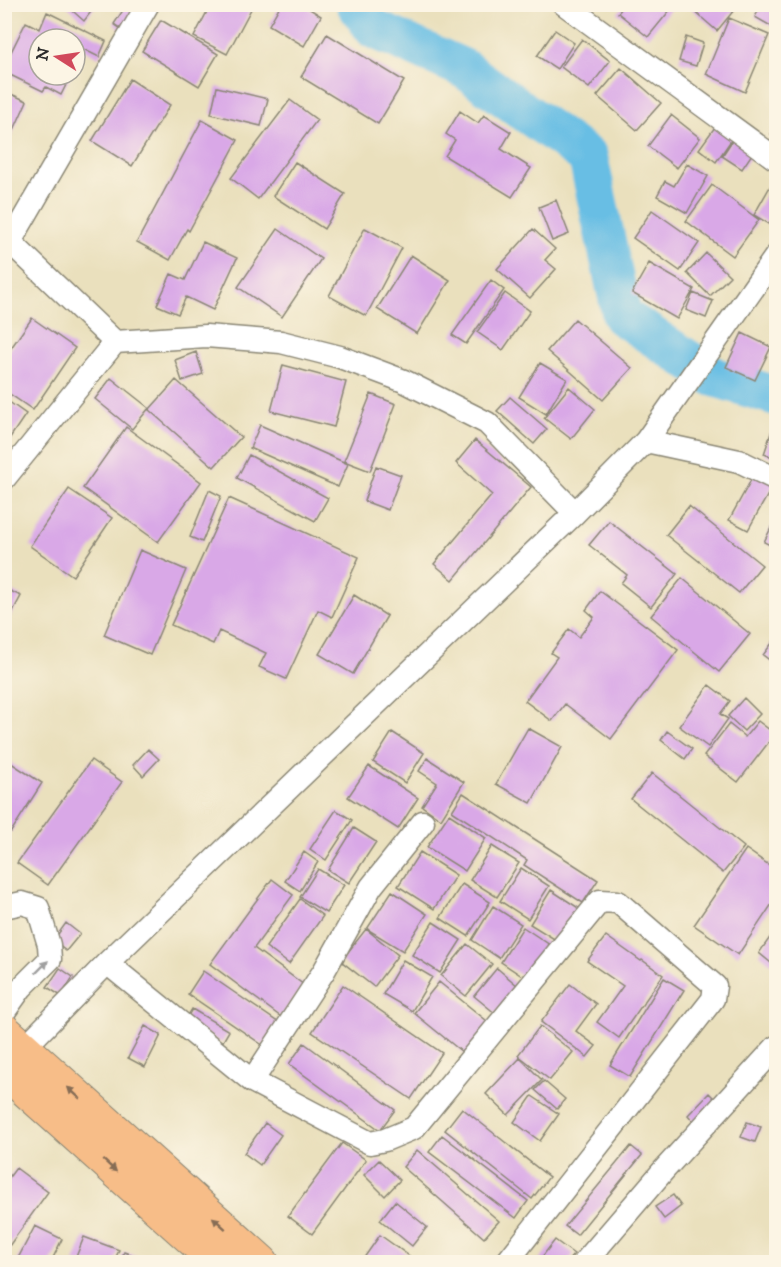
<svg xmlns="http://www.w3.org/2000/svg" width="781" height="1267" font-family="'IM FELL DW Pica',serif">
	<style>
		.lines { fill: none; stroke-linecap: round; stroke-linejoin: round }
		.river { stroke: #67bee4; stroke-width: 40 }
		.building { fill: #d9a8e7 }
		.minor-casing { stroke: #8a8674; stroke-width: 25 }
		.highway-casing { stroke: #8a8674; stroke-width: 35 }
		.minor { stroke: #fff; stroke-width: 22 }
		.highway { stroke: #f7bd88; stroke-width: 33 }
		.oneway { fill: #a0a0a0 }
		.oneway2 { fill: #876d55 }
	</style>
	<rect width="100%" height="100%" fill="#fcf5e5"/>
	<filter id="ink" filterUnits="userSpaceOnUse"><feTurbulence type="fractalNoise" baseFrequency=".0167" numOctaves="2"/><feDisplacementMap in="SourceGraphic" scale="12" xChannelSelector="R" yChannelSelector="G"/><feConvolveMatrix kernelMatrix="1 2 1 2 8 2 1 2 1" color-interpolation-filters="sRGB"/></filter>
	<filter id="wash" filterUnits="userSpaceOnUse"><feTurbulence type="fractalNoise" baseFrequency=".008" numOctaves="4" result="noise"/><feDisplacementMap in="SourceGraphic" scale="24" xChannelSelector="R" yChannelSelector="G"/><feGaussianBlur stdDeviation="1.35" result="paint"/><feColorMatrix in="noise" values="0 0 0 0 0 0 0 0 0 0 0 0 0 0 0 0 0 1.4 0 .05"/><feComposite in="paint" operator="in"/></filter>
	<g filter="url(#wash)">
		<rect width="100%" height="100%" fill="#eae0bd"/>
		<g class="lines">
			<!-- river -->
			<path class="river" d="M356,4L374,29L463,68L588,157L622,316L714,377L776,396"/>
		</g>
		<g id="blocks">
			<!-- building -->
			<path class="building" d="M65,4H97L84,21Z
				M127,4H139L127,33L114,24Z
				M211,4H242L251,9L227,54L194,37Z
				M281,4H302L321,16L304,46L269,25Z
				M625,4H675L648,37L618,13Z
				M686,4H739L717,31Z
				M762,4H770L776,8V29L755,17Z
				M4,5H12L4,20Z
				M47,12L106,41L99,57L83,49L75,66V39H39V75H71L61,95L46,87L43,91L4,72V66L26,22L40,29Z
				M729,18L769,35L745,92L706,74Z
				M161,20L218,54L199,86L142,51Z
				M555,30L574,43L557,69L537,56Z
				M327,34L404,81L378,124L301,77Z
				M686,37L703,43L696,66L679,61Z
				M582,39L610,61L589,88L561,67Z
				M621,68L661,103L637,130L597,96Z
				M130,79L170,105L132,166L92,141Z
				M217,87L268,99L261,126L211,114Z
				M4,91L27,101L4,152Z
				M290,100L317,120L258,199L231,178Z
				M460,111L478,123L484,115L511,132L501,149L531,168L512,197L445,156L455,140L446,134Z
				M671,115L700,138L677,168L648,146Z
				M202,120L238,140L189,231L187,229L170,260L137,242Z
				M776,124V137L771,134Z
				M715,127L732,139L716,162L699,149Z
				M734,138L754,151L742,169L722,156Z
				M295,162L345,194L324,229L273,196Z
				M687,164L708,176L687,213L657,196L665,181L674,186Z
				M776,176V228L754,215Z
				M712,185L759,220L733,256L686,221Z
				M556,200L569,234L552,241L539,207Z
				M652,210L699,243L680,271L633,238Z
				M365,228L402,248L366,316L329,296Z
				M278,229L321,259L282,317L238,287Z
				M533,229L555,249L545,260L556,269L530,298L497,269Z
				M203,242L237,258L213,310L186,297L178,314L157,305L171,274L185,280Z
				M706,253L730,276L710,296L687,273Z
				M411,255L450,280L417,334L377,309Z
				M649,263L694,289L677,319L632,293Z
				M491,280L504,290L466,344L452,335Z
				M505,293L530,311L503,350L477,332Z
				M693,293L713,301L706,318L686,310Z
				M32,318L75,348L33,410L4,390V358Z
				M575,319L632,368L603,400L547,351Z
				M742,333L771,347L755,380L726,367Z
				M196,352L203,374L182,381L175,360Z
				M540,363L567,379L546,414L519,397Z
				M283,365L346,382L334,427L271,411Z
				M111,378L149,408L132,429L95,399Z
				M176,380L241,437L214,467L149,410Z
				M569,387L595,409L571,439L544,418Z
				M371,394L396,404L370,471L344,461Z
				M510,397L547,429L534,444L497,411Z
				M5,399L26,414L5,445Z
				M776,418V458L764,454Z
				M260,425L348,464L338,487L250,448Z
				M126,427L201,482L158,542L83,488Z
				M475,440L531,487L453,580L434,564L492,495L456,463Z
				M249,455L328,498L315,521L237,478Z
				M376,466L401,475L388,510L364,501Z
				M756,471L775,482L748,530L729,520Z
				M69,489L112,518L73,576L30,546Z
				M209,490L221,496L202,542L190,537Z
				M229,498L359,557L332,617L318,610L286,679L259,667L266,653L219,631L213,644L171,625Z
				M689,506L762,565L739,593L666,535Z
				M776,518V564L770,561L776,548L764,542Z
				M609,521L677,574L651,607L621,583L627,575L589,545Z
				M140,550L186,570L150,655L104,635Z
				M682,578L750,634L719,672L651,616Z
				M4,588L21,596L4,628Z
				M600,591L678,650L611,739L565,704L552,721L525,701L557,657L551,653L569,629L579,637L594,617L586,610Z
				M354,595L387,616L353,674L319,654Z
				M773,642L776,645V665L763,655Z
				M709,685L730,701L720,714L728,719L708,747L679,726Z
				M744,698L760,714L744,731L728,716Z
				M758,721L775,734L738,782L704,756L729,724L745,737Z
				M528,728L562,747L531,803L496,784Z
				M667,731L692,749L685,759L661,740Z
				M392,732L424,753L405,783L373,762Z
				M148,749L159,759L143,776L133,765Z
				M427,758L464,782L441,819L422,806L437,783L419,771Z
				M91,760L122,782L48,885L17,863Z
				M8,761L42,783L11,832L4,827V767Z
				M369,766L418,798L398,829L348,797Z
				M652,773L744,847L723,873L631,799Z
				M463,793L598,880L583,903L524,865L527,860L452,811Z
				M336,810L352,820L326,860L310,849Z
				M449,814L486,838L465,871L427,847Z
				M354,828L376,842L349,883L328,870Z
				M492,846L519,863L497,897L470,880Z
				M746,849L776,870V898L738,955L694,925Z
				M304,852L318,862L300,891L285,881Z
				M420,852L456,875L434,909L398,886Z
				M521,868L549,886L528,919L500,901Z
				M318,869L344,885L326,913L300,897Z
				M272,879L293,895L254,948L304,985L281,1017L210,964Z
				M462,884L490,902L468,936L440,918Z
				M551,890L580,909L559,942L530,924Z
				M392,891L427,914L403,951L367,929Z
				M300,899L323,916L289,964L266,947Z
				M493,906L521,924L499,958L472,940Z
				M433,922L461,940L440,973L412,955Z
				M66,923L80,934L66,951L53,941Z
				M523,927L550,945L528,980L501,962Z
				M366,929L398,955L374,987L341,961Z
				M776,929V967L759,953Z
				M606,936L641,961L642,960L663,975L619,1038L597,1022L623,986L587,961Z
				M467,944L492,964L466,996L441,976Z
				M403,960L432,977L412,1011L383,994Z
				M60,968L73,977L61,996L47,987Z
				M497,968L518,986L496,1014L474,996Z
				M203,971L279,1023L264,1046L188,994Z
				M664,978L684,990L630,1077L610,1065Z
				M439,982L492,1025L467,1056L414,1013Z
				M570,984L596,1004L576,1031L596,1046L587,1057L541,1022Z
				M343,985L442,1053L411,1099L312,1032Z
				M192,1009L229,1031L222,1043L184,1022Z
				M145,1026L161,1035L145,1067L128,1058Z
				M540,1026L573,1052L550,1080L518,1055Z
				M304,1043L395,1110L380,1130L289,1064Z
				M520,1058L542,1080L508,1115L486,1094Z
				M544,1081L565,1099L557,1109L535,1090Z
				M709,1093L720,1104L698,1127L688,1115Z
				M532,1096L559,1114L540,1141L514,1122Z
				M462,1108L549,1177L532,1199L445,1130Z
				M747,1122L761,1127L755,1142L741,1137Z
				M265,1123L281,1135L260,1165L244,1153Z
				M442,1135L528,1201L516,1218L429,1152Z
				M342,1143L366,1160L312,1234L288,1216Z
				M631,1146L642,1155L577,1235L565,1226Z
				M417,1150L499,1221L484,1238L403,1167Z
				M379,1160L400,1180L385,1196L364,1175Z
				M16,1168L48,1192L4,1253V1184Z
				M673,1195L681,1206L664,1219L655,1207Z
				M395,1201L427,1227L412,1246L380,1220Z
				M35,1226L62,1239L51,1262H16Z
				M380,1235L412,1258L409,1262H361Z
				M84,1237L119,1250L114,1262H74Z
				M555,1240L574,1254L567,1262H538Z
				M124,1252L153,1262H120Z"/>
		</g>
	</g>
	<g filter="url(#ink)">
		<use href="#blocks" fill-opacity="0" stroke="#8a8674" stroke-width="1.5"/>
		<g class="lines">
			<!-- minor casing -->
			<g class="minor-casing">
				<path id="minor" d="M564,4L776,159
					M4,236L115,342L206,336L281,342L340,357L404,381L487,423L575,513
					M10,242L148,4
					M646,441L739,461L776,479
					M4,479L115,342
					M4,907L22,903L38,908L49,945L50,959L21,988L4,1012
					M107,963L252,1081L370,1143L385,1140L414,1128L600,901L618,902L715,986L713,999L507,1262
					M24,1048L107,963L575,513L646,441L776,256
					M252,1081L324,971L371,887L423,822
					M585,1262L663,1171L776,1047"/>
			</g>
			<!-- highway casing -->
			<g class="highway-casing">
				<path id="highway" d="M4,1030L262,1262
					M4,1071L217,1262"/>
			</g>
			<!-- minor -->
			<use href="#minor" class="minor"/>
			<!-- highway -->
			<use href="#highway" class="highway"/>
		</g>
		<!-- one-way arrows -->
		<defs><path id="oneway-solid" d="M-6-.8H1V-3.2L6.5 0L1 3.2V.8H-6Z" transform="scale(1.5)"/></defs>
		<use class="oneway" href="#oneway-solid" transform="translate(42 967) rotate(-45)"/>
		<g class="oneway2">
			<use href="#oneway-solid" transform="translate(74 1093) rotate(-138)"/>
			<use href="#oneway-solid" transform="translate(110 1166) rotate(42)"/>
			<use href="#oneway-solid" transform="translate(219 1223) rotate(-138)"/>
		</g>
	</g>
	<!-- margin -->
	<rect width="781" height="1267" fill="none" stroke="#fcf5e5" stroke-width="24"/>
	<!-- north arrow -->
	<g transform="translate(57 57) rotate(282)"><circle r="28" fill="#fcf5e5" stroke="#a8a49b" stroke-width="1.5"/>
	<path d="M0-4.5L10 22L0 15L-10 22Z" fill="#d1495b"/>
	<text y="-9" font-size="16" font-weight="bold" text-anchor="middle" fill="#2b2b2b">N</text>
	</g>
</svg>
